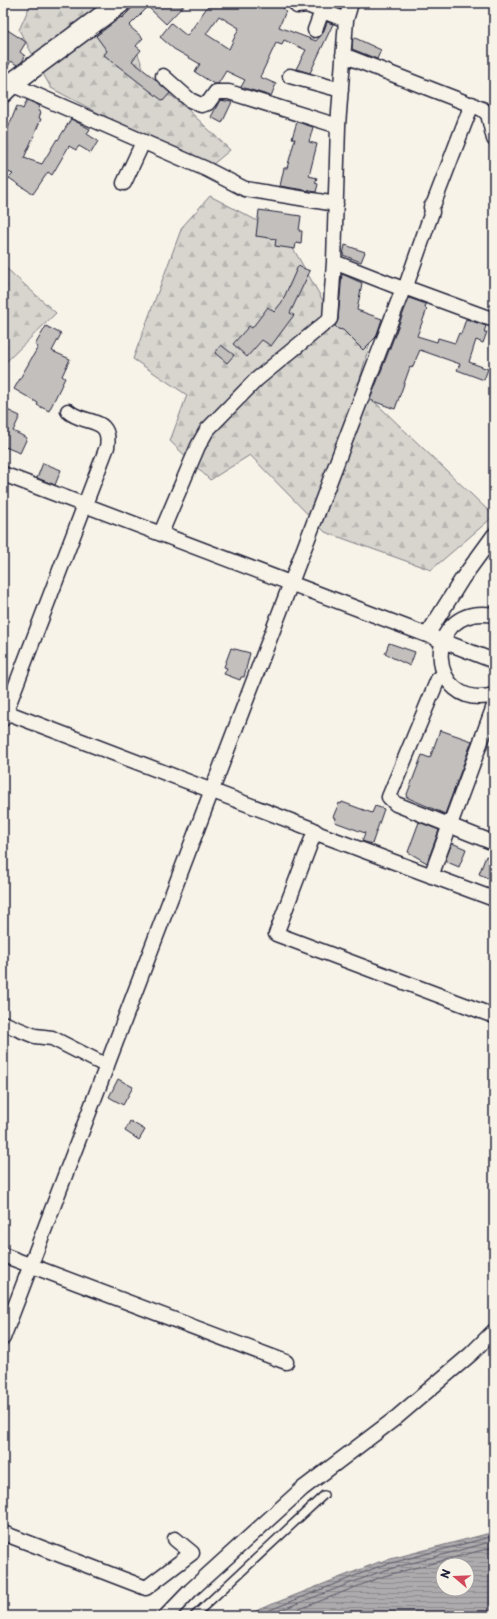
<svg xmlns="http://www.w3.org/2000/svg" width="497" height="1619" font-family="'Playpen Sans',sans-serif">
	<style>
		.forest { fill: url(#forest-firs); stroke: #7d7c85 }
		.water { fill: url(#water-rules); stroke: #76747f; fill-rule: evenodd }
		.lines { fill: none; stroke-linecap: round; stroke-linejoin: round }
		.shore { stroke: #5a5969; stroke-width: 1 }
		.building { fill: #c2bfbd; stroke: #22223b; fill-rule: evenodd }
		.lane-casing { stroke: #22223b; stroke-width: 10 }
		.street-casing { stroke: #22223b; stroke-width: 17 }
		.secondary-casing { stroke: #22223b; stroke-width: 23 }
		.lane { stroke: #f7f3e8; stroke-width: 7 }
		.street { stroke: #f7f3e8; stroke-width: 14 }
		.secondary { stroke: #f7f3e8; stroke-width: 20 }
	</style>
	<defs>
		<pattern id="forest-firs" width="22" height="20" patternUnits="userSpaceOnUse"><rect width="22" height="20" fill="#d8d5cf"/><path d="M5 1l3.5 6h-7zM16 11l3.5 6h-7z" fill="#b9b7b3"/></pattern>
		<pattern id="water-rules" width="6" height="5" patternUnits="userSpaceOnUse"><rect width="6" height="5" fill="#aeabad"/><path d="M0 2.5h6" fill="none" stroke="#8d8b8e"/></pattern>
	</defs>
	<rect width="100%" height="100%" fill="#f7f3e8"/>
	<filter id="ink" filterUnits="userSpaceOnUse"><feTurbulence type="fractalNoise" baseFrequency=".025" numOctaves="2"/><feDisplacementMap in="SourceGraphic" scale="8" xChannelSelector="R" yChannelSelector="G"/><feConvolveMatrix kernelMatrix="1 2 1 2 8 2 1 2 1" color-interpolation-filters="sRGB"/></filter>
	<g filter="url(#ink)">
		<!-- forest -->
		<path class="forest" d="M31,3H119L146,76L182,104L230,150L206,170L51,88L19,30Z
			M210,196L286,236L333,318L376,321L358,386L494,516L431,570L325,532L250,455L210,480L170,441L187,395L133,359L182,227Z
			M5,267L56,313L3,365V269Z"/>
		<!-- water -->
		<path class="water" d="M494,1532V1616H248L260,1609L379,1562ZM443,1565H467V1589H443Z"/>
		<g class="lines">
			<!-- shore -->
			<path class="shore" d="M255,1616L380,1566L494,1536
				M265,1616L382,1571L494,1541
				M282,1616L384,1576L494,1547"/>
		</g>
		<!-- building -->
		<path class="building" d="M137,3H186L166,24L148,7L129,26L143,38L136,46L141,50L132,61L155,79L170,93L163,101L104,55L107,51L96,36L121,17L122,18Z
			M210,3H286L283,9L286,11L279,27L316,41L323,33L327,22L333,24L310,73L296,69L306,50L284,40L282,45L276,43L260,77L276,84L271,96L241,87L245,80L226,71L218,84H214L195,72L200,64L174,49L160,37L171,23L187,36ZM219,16L239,28L229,49L206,34Z
			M3,27L26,42L20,52L25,56L22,62L17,65L11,61L3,75Z
			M353,37L381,50L377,59L352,49Z
			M27,100L40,106L38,111L41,112L39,118L41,119L24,158L42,164L57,139L58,140L71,119L90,129L87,134L98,141L91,153L79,146L76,150L69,146L52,175L48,172L33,194L9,178L13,174L3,170V161L8,149L3,147V140L17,106L23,109Z
			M220,100L232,102L222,123L211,117Z
			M297,122L313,127L309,142L317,144L309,176L317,178L315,183L318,184L316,192L280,186L284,168H287L295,139L292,138Z
			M259,210L301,216L299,231H302L301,244L296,243L295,249L275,246L276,239L256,236Z
			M345,245L365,252L361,262L343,255Z
			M298,266L310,271L290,313L294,315L271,346L262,340L247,357L233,344L249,326L252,328L268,307L274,312L282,302Z
			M342,274L362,283L357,310L382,319L376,337L363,350L343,330L338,329L335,326L338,320Z
			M409,298L426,304L425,308L427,309L417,336L437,342L438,338L455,343L459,333L461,334L466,319L486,326L484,332H487L483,343L476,340L469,362L488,369L484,380L457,370L460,364L420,350L412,368L410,367L395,409L370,400Z
			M46,326L61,334L52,351L70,359L62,376L65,378L49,411L37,405L38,403L14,389L38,347L35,345Z
			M221,345L234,355L227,363L215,353Z
			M3,408L20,416L13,431L27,438L20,453L5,447L3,451Z
			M43,463L61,470L55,485L37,478Z
			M389,643L415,652L410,666L385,654Z
			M231,648L250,653L244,677H241L240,680L224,674L227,668L224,667Z
			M440,730L472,741L445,814L406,797L422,755L430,758Z
			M342,802L372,813L375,806L384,809L372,844L362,841L365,833L335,822L336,818L333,817L339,803L341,804Z
			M419,822L439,830L427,863L408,852Z
			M452,843L466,849L459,867L445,861Z
			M486,856L494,859V881L479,874Z
			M118,1079L133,1087L123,1105L109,1097Z
			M130,1121L145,1130L139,1140L125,1131Z"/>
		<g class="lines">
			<!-- lane casing -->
			<g class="lane-casing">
				<path id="lane" d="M194,1616L324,1495"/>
			</g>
			<!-- street casing -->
			<g class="street-casing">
				<path id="street" d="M297,6L307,5L346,20
					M315,30L322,11
					M343,55L482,109L488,114L494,139
					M163,76L190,100L201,105L208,103L216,92H229L338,126
					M290,76L341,90
					M11,84L206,169L245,189L336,204
					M124,183L143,142
					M334,262L403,289
					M404,287L494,320
					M3,474L427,635L462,579L494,535
					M161,533L198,446L207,430L256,380L330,319L334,262L338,126L346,20L351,3
					M494,615C419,603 427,713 494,695
					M435,638L494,661
					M444,675L438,679L389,797L396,804L494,843
					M3,711L312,829L319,834L494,899
					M3,719L107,447C112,415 84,426 68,411
					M315,831L276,934L494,1016
					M431,876L494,706
					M3,1023L35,1036L52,1038L107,1066
					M3,1255L286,1362
					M3,1338L403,289L406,286L432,212L431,207L434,203L472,104
					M3,1533L146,1588L192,1553L175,1539
					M166,1616L191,1590L302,1489L397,1417L471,1354L494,1331"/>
			</g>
			<!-- secondary casing -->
			<g class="secondary-casing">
				<path id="secondary" d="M3,92L11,84L120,3"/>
			</g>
			<!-- lane -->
			<use href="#lane" class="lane"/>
			<!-- street -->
			<use href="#street" class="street"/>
			<!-- secondary -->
			<use href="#secondary" class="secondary"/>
		</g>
	</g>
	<!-- margin -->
	<rect width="497" height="1619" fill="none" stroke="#f7f3e8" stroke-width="16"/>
	<rect x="8" y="8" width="481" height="1603" fill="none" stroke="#22223b" stroke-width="1.5" filter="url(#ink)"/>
	<!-- north arrow -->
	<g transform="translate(455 1577) rotate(289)"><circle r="19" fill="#f7f3e8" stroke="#a29fa3"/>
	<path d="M0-3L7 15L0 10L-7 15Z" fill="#d1495b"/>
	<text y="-6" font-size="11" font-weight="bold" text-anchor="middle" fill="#22223b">N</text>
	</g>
</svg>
